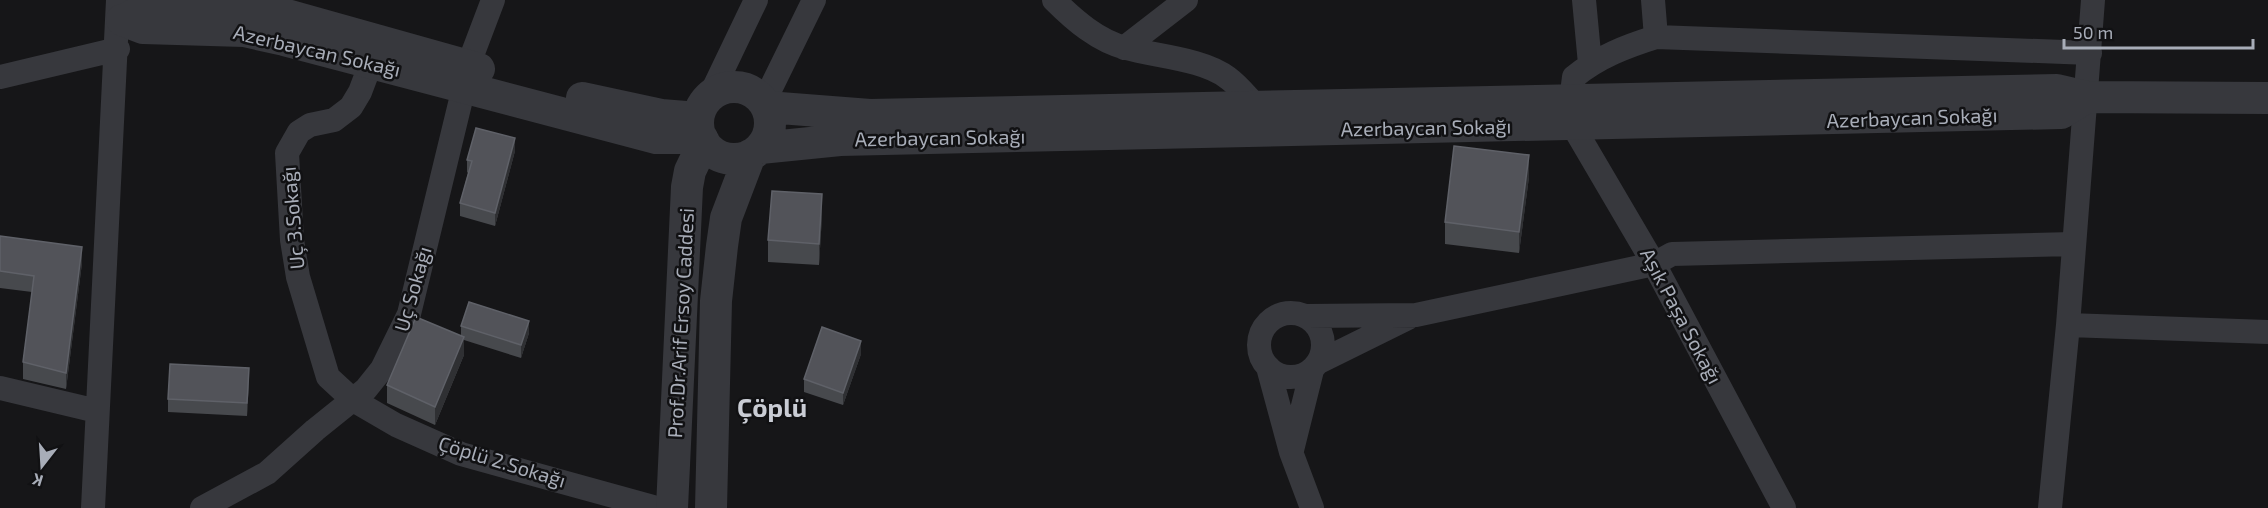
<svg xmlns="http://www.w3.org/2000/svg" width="2268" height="508" font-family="'Exo 2',sans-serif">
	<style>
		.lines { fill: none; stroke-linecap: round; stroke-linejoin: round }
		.minor { stroke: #37383d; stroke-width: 24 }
		.tertiary { stroke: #37383d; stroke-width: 32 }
		.wall { fill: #47494d }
		.shaded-wall { fill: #2f3033 }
		.building { fill: #525359; stroke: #5f6168; stroke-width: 1.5 }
		.labels { text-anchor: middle; stroke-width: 5; stroke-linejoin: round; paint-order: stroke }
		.street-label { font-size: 20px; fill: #a8adb8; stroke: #111113 }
		.district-label { font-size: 26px; font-weight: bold; fill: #c9ccd4; stroke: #111113 }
	</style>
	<rect width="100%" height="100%" fill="#161618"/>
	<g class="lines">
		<!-- minor -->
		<path class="minor" d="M1054,0C1074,20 1098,41 1126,48C1155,56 1204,59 1228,78C1239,86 1248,98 1258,108
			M1584,0L1590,64
			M1653,0L1656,37
			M1124,48L1186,0
			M371,63L360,92L351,107L334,120L310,125L299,132L287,153L292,240L298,277L328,377L353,400L396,425L461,454L657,508
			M468,66L493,0
			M0,77L118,49
			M710,96L756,0
			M764,102L814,0
			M1259 345a32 32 0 1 1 64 0a32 32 0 1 1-64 0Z
			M1307,316L1416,315L1654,264L1672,254L2073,244
			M2068,325L2268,332
			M1319,362L1408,318
			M1268,367L1291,452L1312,508
			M0,388L97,411
			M1292,450L1312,370
			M93,508L118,0
			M202,508L267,473L315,430L366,389L382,369L409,314L464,87
			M1784,508L1654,264L1573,126L1571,101L1574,77C1598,57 1627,46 1656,37L2090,53
			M2050,508L2068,325L2093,0"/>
		<!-- tertiary -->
		<path class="tertiary" d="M131,16C171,0 227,2 269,10L479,69
			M122,20L143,28L244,31L284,40L656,138H702
			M698 123a36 36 0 1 1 72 0a36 36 0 1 1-72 0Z
			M582,98L661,115L698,118
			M767,107L870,115L2057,90L2087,97L2268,98
			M760,148L840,140L2061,113L2087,97
			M672,508L687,187L690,171L704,142
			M711,508L716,301L722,246L726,218L750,155"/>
	</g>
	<!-- wall -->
	<path class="wall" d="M515,151L495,226L460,216V203L468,173L467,172V160Z
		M1529,177L1519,253L1445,244V222Z
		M822,216L819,265L768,262V240Z
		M0,236L82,263L66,389L23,379V362L32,292L0,288Z
		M461,326L529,333L521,358L464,340V355L435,425L387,403V385L461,336Z
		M861,354L843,405L804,392V379Z
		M249,381L247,416L168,412V399Z"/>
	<!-- shaded-wall -->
	<path class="shaded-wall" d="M515,138V151L495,226V213Z
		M1529,155V177L1519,253V232Z
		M822,194V216L819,265V244Z
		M82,247V263L66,389V373Z
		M529,321V333L521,358V345Z
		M464,337V355L435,425V407Z
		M861,341V354L843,405V393Z
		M249,368V381L247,416V403Z"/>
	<!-- building -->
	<path class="building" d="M476,128L515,138L495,213L460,203L472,161L467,160Z
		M1454,146L1529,155L1519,232L1445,222Z
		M772,191L822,194L819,244L768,240Z
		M0,236L82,247L66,373L23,362L34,276L0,271Z
		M469,302L529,321L521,345L461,326Z
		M416,317L464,337L435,407L387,385Z
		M822,327L861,341L843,393L804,379Z
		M170,364L249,368L247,403L168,399Z"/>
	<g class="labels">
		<!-- street labels -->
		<g class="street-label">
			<text transform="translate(317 51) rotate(13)" y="7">Azerbaycan Sokağı</text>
			<text transform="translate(1912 118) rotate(-2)" y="7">Azerbaycan Sokağı</text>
			<text transform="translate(1426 128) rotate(-1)" y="7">Azerbaycan Sokağı</text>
			<text transform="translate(940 138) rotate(-1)" y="7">Azerbaycan Sokağı</text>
			<text transform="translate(293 218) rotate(-95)" y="7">Uç 3.Sokağı</text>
			<text transform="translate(413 289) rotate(-74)" y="7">Uç Sokağı</text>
			<text transform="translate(1681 316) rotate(62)" y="7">Aşık Paşa Sokağı</text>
			<text transform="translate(681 323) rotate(-87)" y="7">Prof.Dr.Arif Ersoy Caddesi</text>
			<text transform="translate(502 462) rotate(17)" y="7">Çöplü 2.Sokağı</text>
		</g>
		<!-- district labels -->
		<g class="district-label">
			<text x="772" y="417">Çöplü</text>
		</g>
	</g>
	<!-- north arrow -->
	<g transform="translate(42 466) rotate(197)" stroke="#111113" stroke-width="4.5" paint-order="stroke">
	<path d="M0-4.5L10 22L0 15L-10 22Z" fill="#a8adb8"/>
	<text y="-9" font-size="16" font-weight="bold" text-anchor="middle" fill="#a8adb8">K</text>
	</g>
	<!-- scale -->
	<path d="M2064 39v9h189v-9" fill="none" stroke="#a8adb8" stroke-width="3"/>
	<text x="2073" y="39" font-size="18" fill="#a8adb8" stroke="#111113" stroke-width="4.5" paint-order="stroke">50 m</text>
</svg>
